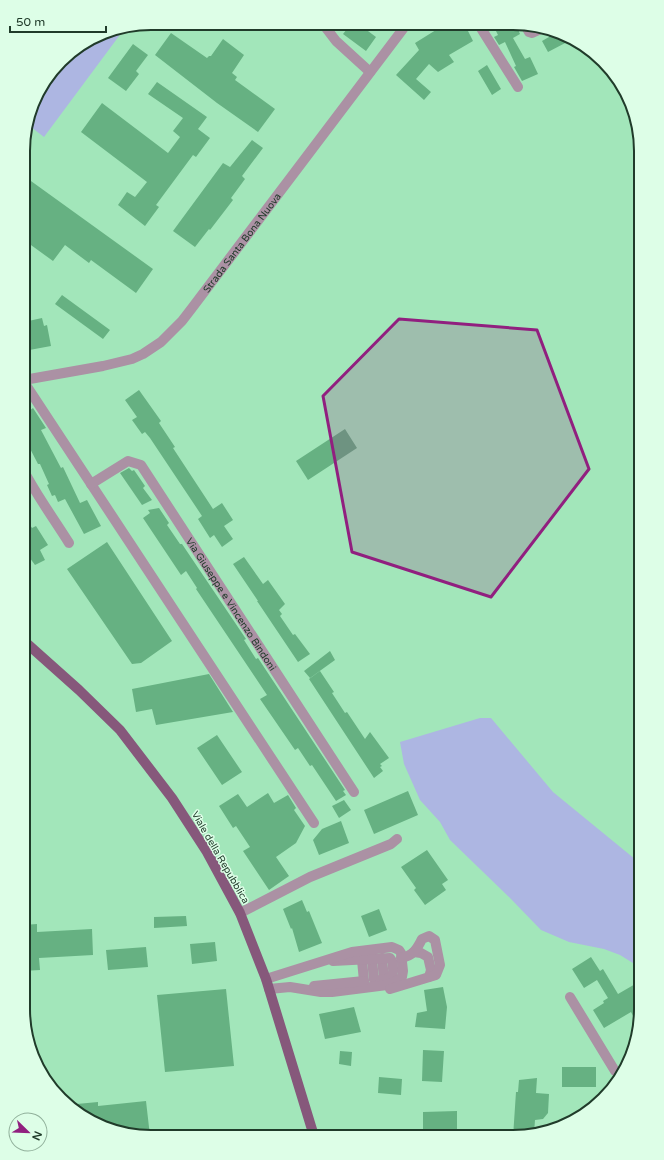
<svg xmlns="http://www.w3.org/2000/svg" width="664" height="1160" font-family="'Varela Round',sans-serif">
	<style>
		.green { fill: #adb6e2 }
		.building { fill: #66b182 }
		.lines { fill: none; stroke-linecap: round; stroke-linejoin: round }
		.minor { stroke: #ab91a4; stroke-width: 10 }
		.major { stroke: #86587b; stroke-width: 10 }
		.marked { fill: #911f7f; fill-opacity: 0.2; stroke: #911f7f; stroke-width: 3; stroke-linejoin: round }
		.labels { text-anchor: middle; stroke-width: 3; stroke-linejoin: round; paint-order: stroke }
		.street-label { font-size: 10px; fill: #203b2a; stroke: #ddfee7 }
		.rim { fill: none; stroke: #203b2a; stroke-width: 2 }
	</style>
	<rect width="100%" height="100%" fill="#a2e6ba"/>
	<!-- green -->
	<path class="green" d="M125,28L44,137L27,124L36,94L66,55L102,33Z
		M480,718H491L553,792L641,864V917L638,920L641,924V968L620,955L604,949L569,942L541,930L510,898L450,840L440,822L420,800L404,764L400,742Z"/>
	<!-- building -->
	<path class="building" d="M351,24H373L368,31L376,37L366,51L343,34Z
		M444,25H465L473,41L449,55L454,62L438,72L429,64L416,79L431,92L424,100L396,75L419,50L415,43Z
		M493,25H516L520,34L513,38L525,59L530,57L538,74L522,81L514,67L516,66L505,42L499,45L494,37L498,35Z
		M549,31L569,41L548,52L542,41L549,37Z
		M171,33L207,58L209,56H211L223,39L244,55L232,73L237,77L235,80L275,109L258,132L217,103L155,55Z
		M133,44L148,55L136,71L139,74L126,91L108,78Z
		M487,65L501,89L492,95L478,71Z
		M157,82L207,117L198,129L210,138L196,157L193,155L156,205L159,207L145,226L118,205L127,192L135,197L147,182L81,132L102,103L168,153L180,137L173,131L183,118L148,94Z
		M252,140L263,148L242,176L245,179L231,198L233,200L210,230L209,229L195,247L173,231L223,163L230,167Z
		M24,176L153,269L136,293L91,260L89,263L65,245L53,261L24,240Z
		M62,295L110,330L103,339L55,304Z
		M42,318L44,326L47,325L51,346L24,351V322Z
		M139,390L161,421L159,423L175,447L173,448L213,509L222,503L233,520L224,526L233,539L222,547L214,535L210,538L198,519L202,516L150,438L145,432L142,434L132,420L137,417L125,400Z
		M33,408L46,428L41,430L61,468L63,467L80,503L87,500L101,526L84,534L65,499L58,502L55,495L52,496L47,485L49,484L40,464H38L24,437V415Z
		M345,429L357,448L308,480L296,461Z
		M129,468L132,471L134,470L145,486L143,488L152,500L142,505L120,473Z
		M159,508L169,523L167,525L180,544H182L246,639L244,640L256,659L258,658L345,790L343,791L346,795L336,801L312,765L310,766L298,748L295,750L260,699L267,695L196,589L197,588L186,571L181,575L143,518L150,513L148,510Z
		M24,516L32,528L36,526L48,545L40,550L45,560L35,565L24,550Z
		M107,542L172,641L141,663L132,664L67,569Z
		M244,557L263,584L268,580L285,604L279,610L282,614L280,616L293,635L295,634L310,654L298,662L257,601H258L233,564Z
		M330,651L335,660L310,678L304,671Z
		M320,671L334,692L332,693L345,713L347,712L365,739L370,732L389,758L380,764L382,766L380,767L383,771L374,778L309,679Z
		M209,674L233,712L156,725L152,709L136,712L132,689Z
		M217,735L242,772L222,785L197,748Z
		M408,791L418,815L374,834L364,810Z
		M268,793L274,803L288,795L296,808L294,810L305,826L296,843L276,857L289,876L269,890L243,851L250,847L236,826L233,828L219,806L238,794L247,807Z
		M344,800L351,810L339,818L332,806Z
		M341,821L349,843L319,855L313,840L322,829Z
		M427,850L448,880L442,884L446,890L425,905L414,890L416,888L401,867Z
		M302,900L307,912L309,911L322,943L299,952L292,928L291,929L283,909Z
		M379,909L387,930L369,937L361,916Z
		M186,916L187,926L154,928V917Z
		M37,924V932L92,929L93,955L39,958L40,970L23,971V925Z
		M215,942L217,961L192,964L190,944Z
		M146,947L148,967L108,970L106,950Z
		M591,957L600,971L603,969L618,994L637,983L641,990V1018L639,1027L631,1012L604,1028L593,1010L604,1003L603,1001L608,998L597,980L584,988L572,969Z
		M443,987L447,1007L445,1029L415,1027L417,1013L427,1011L424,990Z
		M226,989L234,1066L165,1072L157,995Z
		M354,1007L361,1032L325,1039L319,1014Z
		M423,1050L444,1051L442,1082L422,1081Z
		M340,1051L352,1052L351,1066L339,1064Z
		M562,1067H596V1087H562Z
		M379,1077L402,1079L401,1095L378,1093Z
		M537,1078L536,1093L549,1094L548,1113L543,1119L535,1120L534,1134L513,1137L516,1092H518L519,1080Z
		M146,1101L150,1136H134L102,1127L66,1105L98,1102V1106Z
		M457,1111V1137H423V1112Z"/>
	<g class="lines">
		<!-- minor -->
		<g class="minor">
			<path d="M323,24L336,41L370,72"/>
			<path d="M479,25L518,87"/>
			<path d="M525,25L529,32L532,33L543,28"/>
			<path id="s1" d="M24,380L103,366L132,359L143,354L161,342L182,321L192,308L406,25"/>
			<path d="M24,382L314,823"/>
			<path d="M24,471C37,496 54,519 69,543"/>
			<path id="s2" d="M91,484L128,461L141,465L354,792"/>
			<path d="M240,913L310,877L391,844L397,839"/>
			<path d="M414,952L421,953L428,957L431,970L429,977"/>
			<path d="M382,958L384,979"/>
			<path d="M372,959L374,980"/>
			<path d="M362,960L364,981"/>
			<path d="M333,961L390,958C393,962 393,963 393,968C394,978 389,979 380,980"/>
			<path d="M266,979L352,952L392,947L399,950L401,953L403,971L402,977L397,981L387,985L332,992H321L290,987L269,989"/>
			<path d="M314,986L364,981"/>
			<path d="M390,989L436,975L440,965L435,940L429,936L422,939C417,949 413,956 401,958"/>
			<path d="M570,997L615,1071L622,1074"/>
		</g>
		<!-- major -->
		<path class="major" d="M23,640L79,690L120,730L172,798L207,852L240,913L266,979L314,1136"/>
	</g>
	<!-- marked area -->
	<path class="marked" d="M399,319L537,330L589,469L491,597L352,552L323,396Z"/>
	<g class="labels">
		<!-- street labels -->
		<g class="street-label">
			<text dy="4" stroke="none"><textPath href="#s1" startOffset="272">Strada Santa Bona Nuova</textPath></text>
			<text dy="4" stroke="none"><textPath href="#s2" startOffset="223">Via Giuseppe e Vincenzo Bindoni</textPath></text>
			<text transform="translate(221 857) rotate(60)" y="4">Viale della Repubblica</text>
		</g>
	</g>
	<!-- crop -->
	<path d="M0 0H664V1160H0ZM151 30H513A121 121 0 0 1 634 151V1009A121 121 0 0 1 513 1130H151A121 121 0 0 1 30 1009V151A121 121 0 0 1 151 30Z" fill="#ddfee7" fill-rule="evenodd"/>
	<path class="rim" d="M151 30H513A121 121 0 0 1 634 151V1009A121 121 0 0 1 513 1130H151A121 121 0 0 1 30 1009V151A121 121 0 0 1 151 30Z"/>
	<!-- north arrow -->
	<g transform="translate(28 1132) rotate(113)"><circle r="19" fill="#ddfee7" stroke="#91b09b"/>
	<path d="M0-3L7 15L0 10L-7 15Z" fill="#911f7f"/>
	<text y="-6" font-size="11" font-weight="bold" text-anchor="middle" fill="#203b2a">N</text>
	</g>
	<!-- scale -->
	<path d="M10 26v6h96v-6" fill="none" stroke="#203b2a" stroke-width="2"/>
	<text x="16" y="26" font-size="12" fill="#203b2a" stroke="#ddfee7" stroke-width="3" paint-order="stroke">50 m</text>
</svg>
